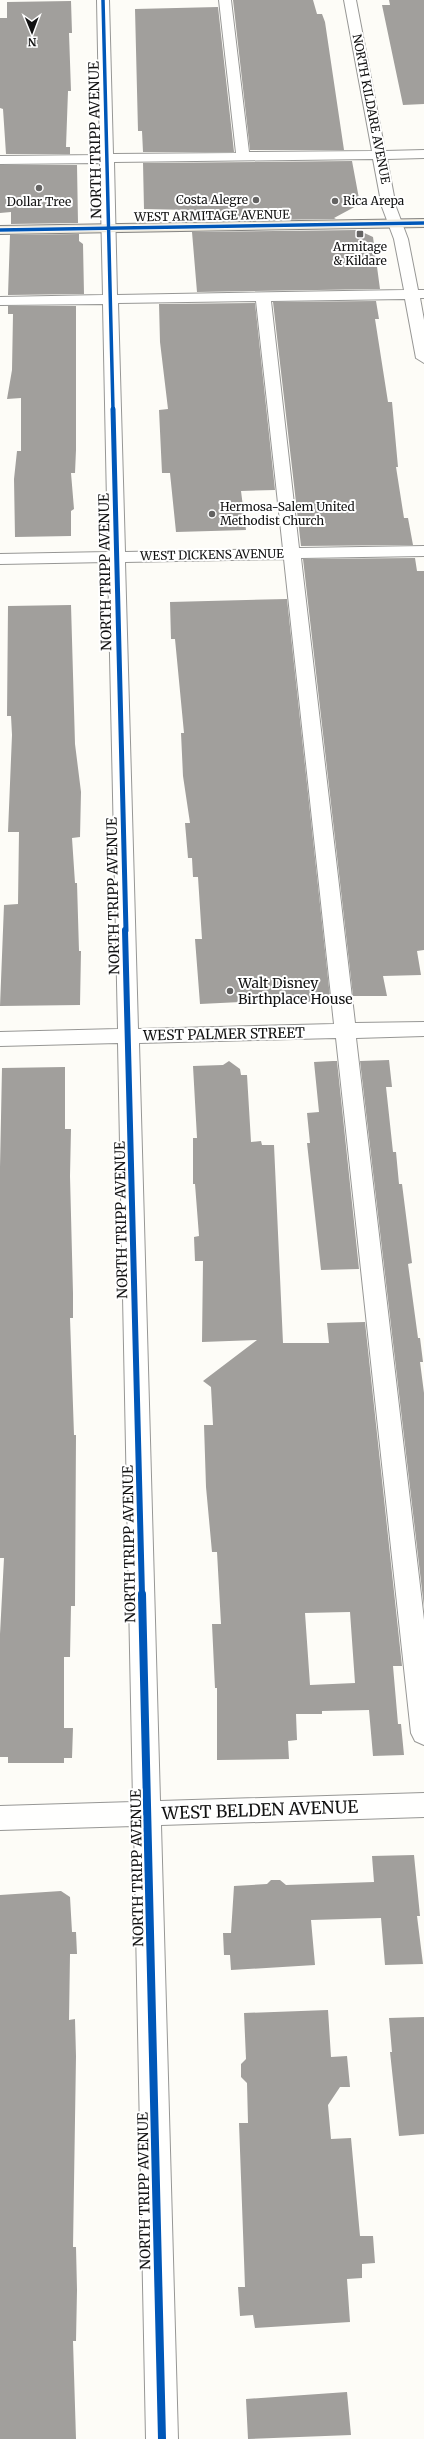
<svg xmlns="http://www.w3.org/2000/svg" width="424" height="2439" font-family="Merriweather,serif">
	<style>
		.building { fill: #a19f9c; fill-rule: evenodd }
		.lines { fill: none; stroke-linecap: round; stroke-linejoin: round }
		.minor-casing { stroke: #979795; stroke-width: 2 }
		.major-casing { stroke: #858482; stroke-width: 2 }
		.minor { fill: #fffffe; fill-rule: evenodd }
		.major { fill: #ede9dc; fill-rule: evenodd }
		.cycleway-far3-casing { stroke: #fff; stroke-width: 5 }
		.cycleway-far2-casing { stroke: #fff; stroke-width: 7 }
		.cycleway-far1-casing { stroke: #fff; stroke-width: 8 }
		.cycleway-casing { stroke: #fff; stroke-width: 10 }
		.cycleway-far3 { stroke: #0057b8; stroke-width: 3.5 }
		.cycleway-far2 { stroke: #0057b8; stroke-width: 5 }
		.cycleway-far1 { stroke: #0057b8; stroke-width: 6 }
		.cycleway { stroke: #0057b8; stroke-width: 8 }
		.poi-dot { fill: #646362; stroke: #fff; stroke-width: 1.5 }
		.labels { text-anchor: middle; stroke-width: 4; stroke-linejoin: round; paint-order: stroke }
		.far-street-label { font-size: 12px; fill: #111; stroke: #fff }
		.far-poi-label { font-size: 12px; fill: #111; stroke: #fff; text-anchor: start }
		.street-label { font-size: 14px; fill: #111; stroke: #fff }
		.poi-label { font-size: 14px; fill: #111; stroke: #fff; text-anchor: start }
		.near-street-label { font-size: 17px; fill: #111; stroke: #fff }
	</style>
	<rect width="100%" height="100%" fill="#fdfcf7"/>
	<!-- building -->
	<path class="building" d="M233,0H313L317,14H322L325,22L344,150H250Z
		M389,0H424V104L403,105L382,5H390Z
		M71,1L72,33H69L71,91H68L66,147H70V154H6L3,109L0,108V18H7V2Z
		M218,7L234,152H143L142,131H138L135,9Z
		M352,161L360,204L334,218L336,219L191,221L190,210L144,209L143,163Z
		M0,165H77L78,223L11,224V212L0,213Z
		M358,230L373,237L380,289L197,292L192,232Z
		M79,234V241L83,244L84,294L8,295L10,235Z
		M376,301L379,319H375L388,402H392L398,467H396L404,518H408L413,545L301,546L273,302Z
		M255,303L275,490L241,491L246,530L176,532L170,473H162L159,410L168,409L160,342L159,304Z
		M8,306H76V450L75,473H71L74,509L71,511V536L15,537L14,479L17,451H21V398L7,399L12,370L13,314H8Z
		M415,558L417,571H424V950L417,951L421,975L383,976L387,996H353L303,559Z
		M287,599L330,997L328,1001L304,1002V999L200,1004L195,939H202L198,877H193L192,858H188L185,823H190L183,776L181,733H184L175,639H171L170,602Z
		M71,605L75,744L81,792L80,837L72,838L75,883H77L79,951H81L80,1005L0,1006L4,905L18,904L19,832H8L12,735L11,716H7L8,606Z
		M389,1060L392,1087H386L393,1152H396L399,1184H402L412,1263L408,1264L418,1338H420L423,1362H420L424,1393V1607L360,1061Z
		M229,1061L240,1069L241,1075H247L251,1142L261,1141L262,1145H274L283,1343H329L327,1323L365,1322L402,1666H393L398,1724H401L404,1755L373,1756L369,1710L322,1711V1714H296L297,1740L288,1741L289,1759L217,1760V1688H215L212,1624H221L217,1552H212L206,1487L204,1425H213L211,1387L203,1381L257,1340L202,1342L203,1261H195L194,1237L199,1236L195,1184H193V1138H197L193,1066L223,1065ZM350,1612L355,1683L310,1685L305,1613Z
		M333,1061H337L359,1269L321,1270L307,1143H310L307,1113L319,1112L314,1062Z
		M65,1067V1129H71L70,1176L73,1293V1318H70L74,1435H76L75,1606H71L70,1657H64V1728H73L72,1758H64V1763H8V1757H0V1634L4,1558H0V1167L2,1068Z
		M414,1855L420,1916H417L423,1964L385,1965L381,1918L311,1920L315,1965L231,1970L230,1955H224L223,1933H231L234,1886L267,1884L271,1880H280L286,1885L374,1882L372,1856Z
		M61,1891L70,1897L72,1932H76L77,1954H70L69,2020L75,2019L76,2056L73,2247H76L77,2290L76,2341H73L76,2439H0V1895Z
		M328,2010L331,2057L347,2056L350,2087H340L328,2105L331,2139L351,2138L360,2236H373L375,2263L362,2264V2278L347,2279L350,2322L255,2328L253,2315L240,2316L238,2287H245L239,2123H248L247,2083L241,2077V2064L246,2059L244,2013Z
		M424,2017V2134L399,2136L390,2052H392L389,2018Z
		M347,2392L351,2435L248,2439L246,2399Z"/>
	<g class="lines">
		<!-- minor casing -->
		<g class="minor-casing">
			<path id="minor" d="M97,0H109L113,154L236,153L219,0H231L249,152L372,151L344,0H356L385,151L424,150V158L387,159L396,207L408,239L418,290H424V298H420L424,320V363L416,358L405,299L271,301L299,548L424,546V556L301,558L355,1023L424,1022V1036L356,1038L424,1620V1745L415,1741L411,1733L336,1038L139,1043L160,1801L424,1793V1817L161,1825L178,2439H146L134,1826L0,1830V1806L133,1802L118,1043L0,1046V1032L118,1029L108,562L0,564V554L108,552L103,304L0,305V297L103,295L100,163L0,164V156L100,155ZM373,159L382,207L394,239L404,290L117,295L114,162ZM256,301L283,549L125,552L118,303ZM284,559L334,1024L138,1029L125,562Z"/>
		</g>
		<!-- major casing -->
		<g class="major-casing">
			<path id="major" d="M424,219V227L0,234V226Z"/>
		</g>
		<!-- minor -->
		<use href="#minor" class="minor"/>
		<!-- major -->
		<use href="#major" class="major"/>
		<!-- cycleway-far3 casing -->
		<g class="cycleway-far3-casing">
			<path id="cycleway-far3" d="M103,0L113,410
				M0,230L424,223"/>
		</g>
		<!-- cycleway-far2 casing -->
		<g class="cycleway-far2-casing">
			<path id="cycleway-far2" d="M113,409L126,931"/>
		</g>
		<!-- cycleway-far1 casing -->
		<g class="cycleway-far1-casing">
			<path id="cycleway-far1" d="M125,930L142,1595"/>
		</g>
		<!-- cycleway casing -->
		<g class="cycleway-casing">
			<path id="cycleway" d="M142,1594L162,2439"/>
		</g>
		<!-- cycleway-far3 -->
		<use href="#cycleway-far3" class="cycleway-far3"/>
		<!-- cycleway-far2 -->
		<use href="#cycleway-far2" class="cycleway-far2"/>
		<!-- cycleway-far1 -->
		<use href="#cycleway-far1" class="cycleway-far1"/>
		<!-- cycleway -->
		<use href="#cycleway" class="cycleway"/>
	</g>
	<!-- markers -->
	<g class="poi-dot">
		<circle cx="39" cy="188" r="4"/>
		<circle cx="256" cy="200" r="4"/>
		<circle cx="335" cy="201" r="4"/>
		<rect x="356" y="230" width="8" height="8" rx="2"/>
		<circle cx="212" cy="514" r="4"/>
		<circle cx="230" cy="991" r="4"/>
	</g>
	<g class="labels">
		<!-- far-street labels -->
		<g class="far-street-label">
			<text transform="translate(371 109) rotate(79)" y="4">NORTH KILDARE AVENUE</text>
			<text transform="translate(212 216) rotate(-1)" y="4">WEST ARMITAGE AVENUE</text>
			<text transform="translate(212 555) rotate(-1)" y="4">WEST DICKENS AVENUE</text>
		</g>
		<!-- far-poi labels -->
		<g class="far-poi-label">
			<text x="248" y="204" text-anchor="end">Costa Alegre</text>
			<text x="343" y="205">Rica Arepa</text>
			<text x="39" y="206" text-anchor="middle">Dollar Tree</text>
			<text x="360" y="251" text-anchor="middle">Armitage<tspan x="360" dy="14">&amp; Kildare</tspan></text>
			<text x="220" y="511">Hermosa-Salem United<tspan x="220" dy="14">Methodist Church</tspan></text>
		</g>
		<!-- street labels -->
		<g class="street-label">
			<text transform="translate(95 140) rotate(-91)" y="5">NORTH TRIPP AVENUE</text>
			<text transform="translate(105 572) rotate(-91)" y="5">NORTH TRIPP AVENUE</text>
			<text transform="translate(113 896) rotate(-91)" y="5">NORTH TRIPP AVENUE</text>
			<text transform="translate(224 1034) rotate(-1)" y="5">WEST PALMER STREET</text>
			<text transform="translate(121 1220) rotate(-91)" y="5">NORTH TRIPP AVENUE</text>
			<text transform="translate(129 1544) rotate(-91)" y="5">NORTH TRIPP AVENUE</text>
			<text transform="translate(137 1868) rotate(-91)" y="5">NORTH TRIPP AVENUE</text>
			<text transform="translate(144 2191) rotate(-91)" y="5">NORTH TRIPP AVENUE</text>
		</g>
		<!-- poi labels -->
		<g class="poi-label">
			<text x="238" y="988">Walt Disney<tspan x="238" dy="16">Birthplace House</tspan></text>
		</g>
		<!-- near-street labels -->
		<g class="near-street-label">
			<text transform="translate(260 1810) rotate(-2)" y="6">WEST BELDEN AVENUE</text>
		</g>
	</g>
	<!-- north arrow -->
	<g transform="translate(32 32) rotate(179)" stroke="#ffffff" stroke-width="3" paint-order="stroke">
	<path d="M0-3L7 15L0 10L-7 15Z" fill="#111111"/>
	<text y="-6" font-size="11" font-weight="bold" text-anchor="middle" fill="#111111">N</text>
	</g>
</svg>
